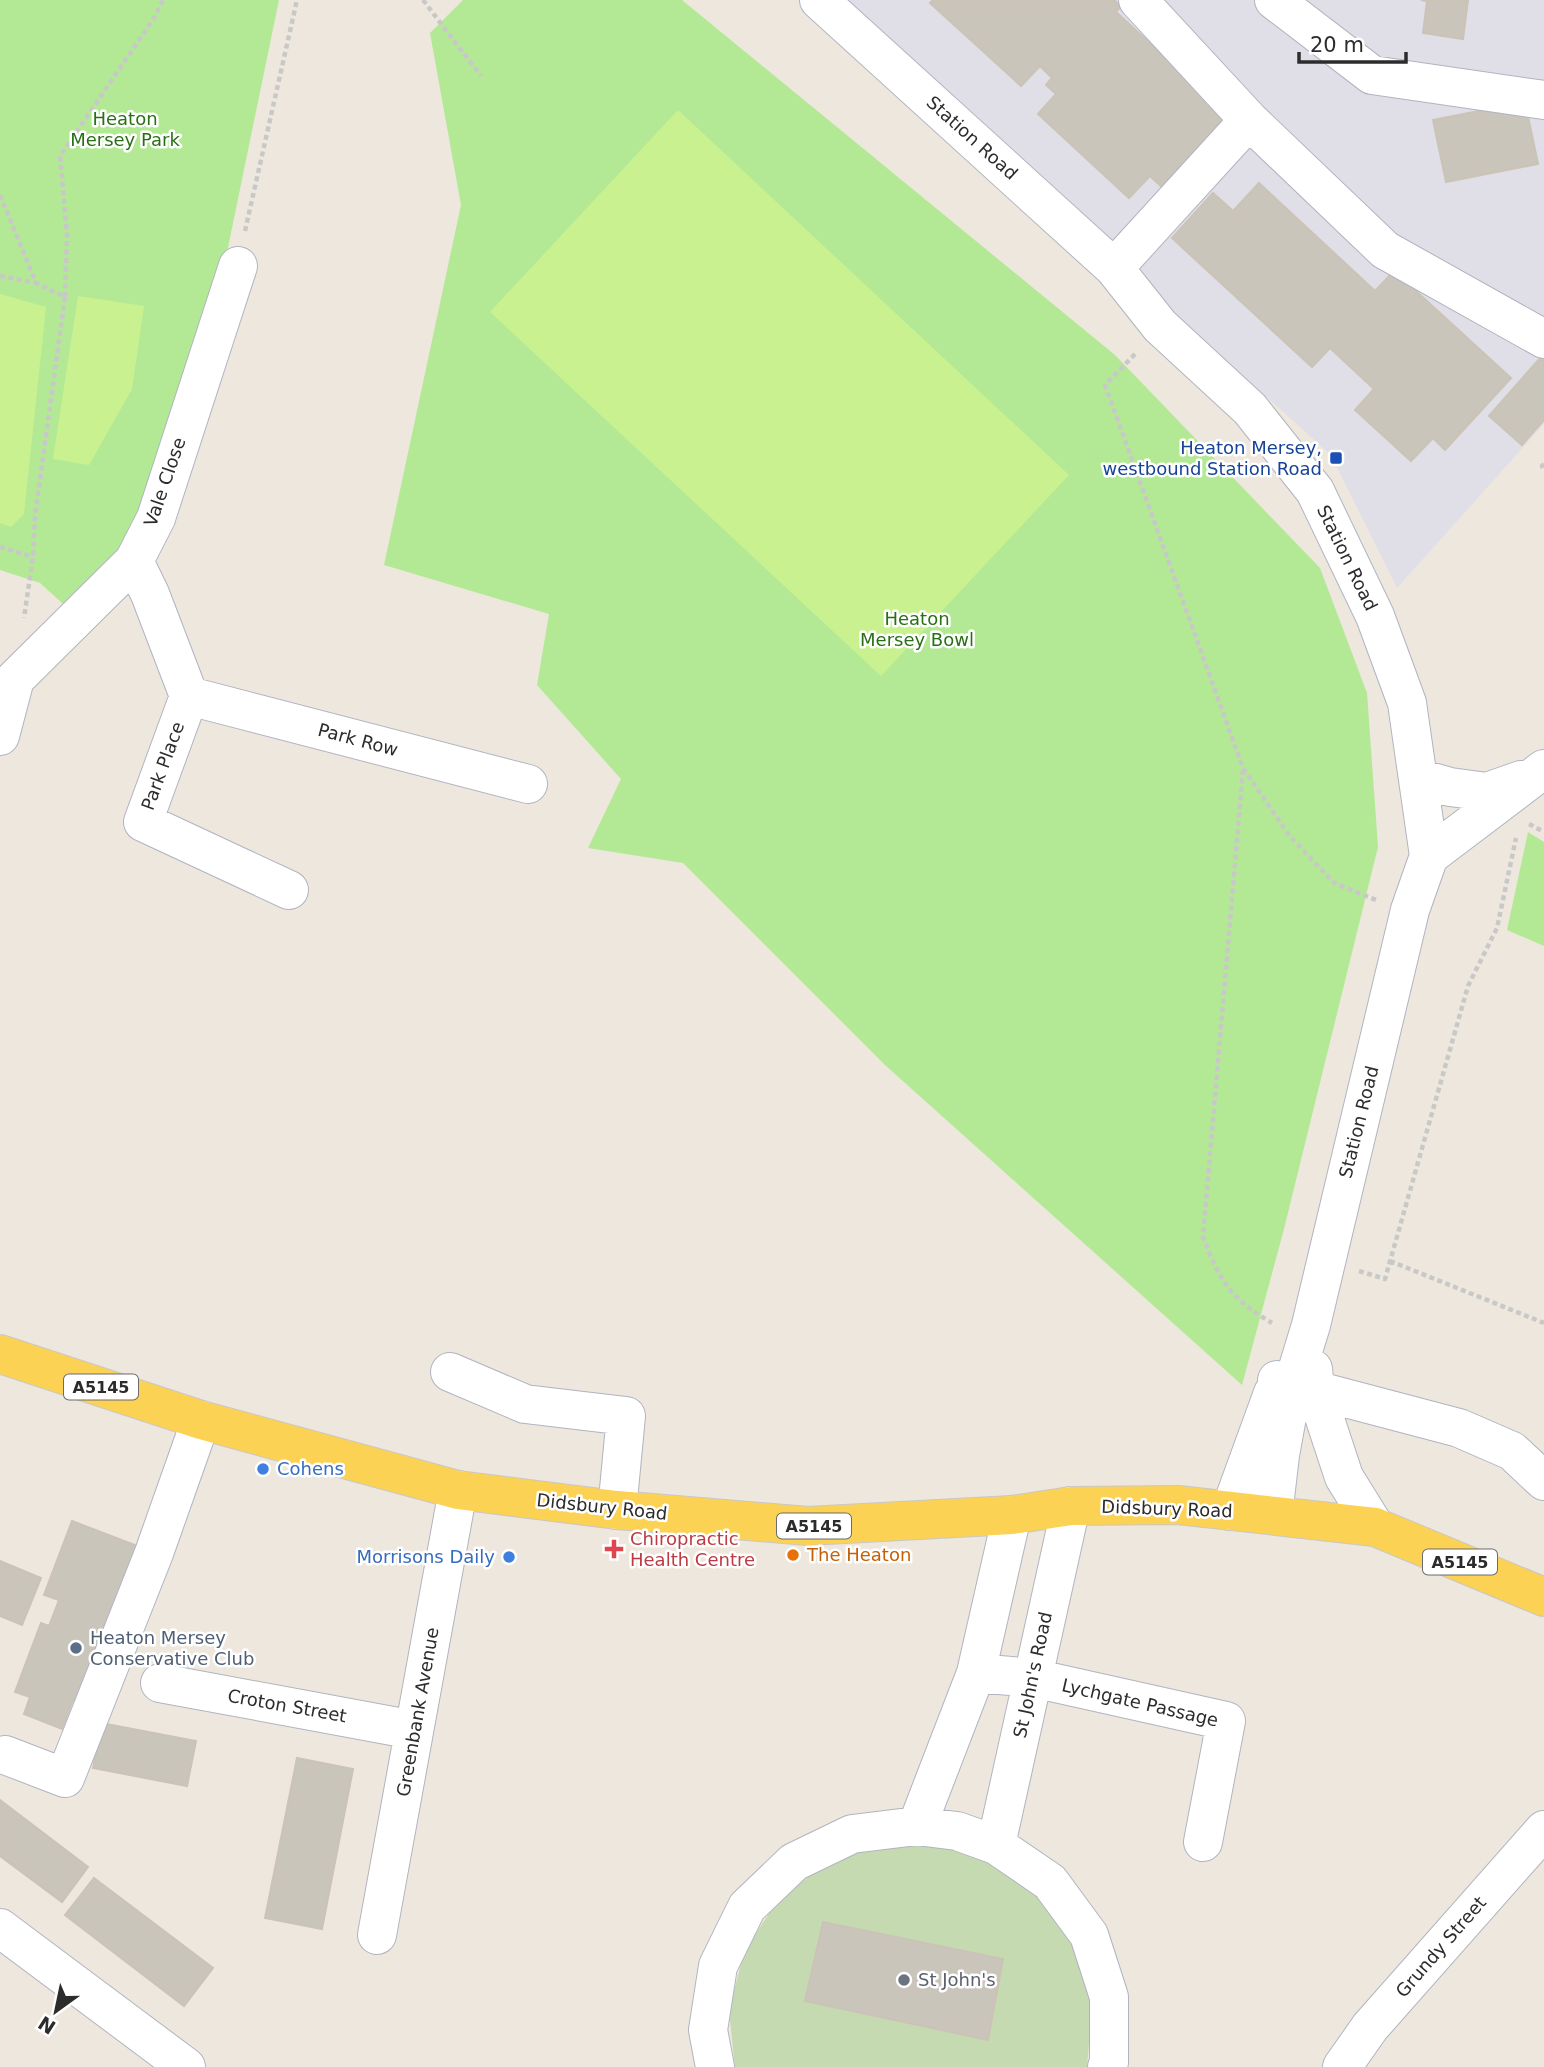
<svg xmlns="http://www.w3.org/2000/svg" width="1544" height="2067" font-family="'DejaVu Sans',sans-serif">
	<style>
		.industrial { fill: #e0dee6 }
		.green { fill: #b3e995 }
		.cemetery { fill: #c6dab2 }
		.pitch { fill: #c9f190 }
		.building { fill: #c9c5bb; stroke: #cac3b6; stroke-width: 2 }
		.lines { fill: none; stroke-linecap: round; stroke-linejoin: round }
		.minor-casing { stroke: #b1b4c0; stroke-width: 40 }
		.major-casing { stroke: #c8c8c8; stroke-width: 40 }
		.path { stroke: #c8c8c8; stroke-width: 4.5; stroke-dasharray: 5 3.5; stroke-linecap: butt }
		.minor { stroke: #fff; stroke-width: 38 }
		.major { stroke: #fcd254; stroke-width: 38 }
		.transit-dot { fill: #1a4fb4; stroke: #fff; stroke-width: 2.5 }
		.shop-dot { fill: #3f7fe0; stroke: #fff; stroke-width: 2.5 }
		.health-dot { fill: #e0444e; stroke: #fff; stroke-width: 2.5 }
		.food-dot { fill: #e8710a; stroke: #fff; stroke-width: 2.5 }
		.service-dot { fill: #5c6f8a; stroke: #fff; stroke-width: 2.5 }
		.worship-dot { fill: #6b7280; stroke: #fff; stroke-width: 2.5 }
		.labels { text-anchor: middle; stroke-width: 5; stroke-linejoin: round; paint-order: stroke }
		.shield { fill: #fff; stroke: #6b6b6b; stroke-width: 2 }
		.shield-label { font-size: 16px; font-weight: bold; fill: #2c2c2c }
		.park-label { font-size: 18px; fill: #297014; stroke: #fff }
		.street-label { font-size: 18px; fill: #2c2c2c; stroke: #fff }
		.transit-label { font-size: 18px; fill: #164399; stroke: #fff; text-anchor: end }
		.shop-label { font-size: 18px; fill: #366cbe; stroke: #fff; text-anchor: start }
		.health-label { font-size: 18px; fill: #be3a42; stroke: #fff; text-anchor: start }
		.food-label { font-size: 18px; fill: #c56008; stroke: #fff; text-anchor: start }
		.service-label { font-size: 18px; fill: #4e5e75; stroke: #fff; text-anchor: start }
		.worship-label { font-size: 18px; fill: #5b616d; stroke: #fff; text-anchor: start }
	</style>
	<rect width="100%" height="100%" fill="#eee7dd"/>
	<!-- industrial -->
	<path class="industrial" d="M826,0H1544V424L1397,588L1331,455Z"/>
	<!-- green -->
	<path class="green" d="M0,0H279L225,262L147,516L73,613L40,583L0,570Z
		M463,0H682L1115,355L1320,568L1367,693L1378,847L1284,1229L1242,1385L885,1065L683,863L588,848L621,779L537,685L549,614L384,565L461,205L430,33Z
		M1528,832L1544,842V946L1507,930Z"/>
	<!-- cemetery -->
	<path class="cemetery" d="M882,1845L943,1846L998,1865L1044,1902L1077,1951L1092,2008L1087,2067H735L729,2011L744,1952L777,1901L825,1864Z"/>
	<!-- pitch -->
	<path class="pitch" d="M678,110L1069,475L881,676L490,312Z
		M0,294L46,307L24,514L11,527L0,523Z
		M78,296L144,306L132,389L89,465L53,459Z"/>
	<!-- building -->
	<path class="building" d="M933,0H1114L1121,6L1116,12L1229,116L1163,188L1150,176L1129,198L1038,114L1056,94L1046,85L1052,78L1040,66L1021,86L930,3Z
		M1421,0H1468L1463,39L1423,33L1427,1Z
		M1525,102L1538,164L1446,182L1433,120Z
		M1259,183L1375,291L1394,271L1511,378L1445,450L1433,438L1411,461L1355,410L1374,389L1330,348L1312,367L1172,238L1213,193L1233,211Z
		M1542,356L1544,358V420L1522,445L1489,416Z
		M72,1521L148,1550L89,1706L73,1700L62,1729L24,1714L30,1697L15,1692L41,1623L49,1626L59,1600L44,1595Z
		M0,1561L41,1578L22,1625L0,1616Z
		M101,1723L196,1741L187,1786L93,1768Z
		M297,1758L353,1769L322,1929L265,1918Z
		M0,1800L88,1867L62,1902L0,1856Z
		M94,1878L213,1968L184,2006L65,1915Z
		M823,1922L1003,1959L988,2040L805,2001Z"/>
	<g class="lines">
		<!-- minor casing -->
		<g class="minor-casing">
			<path id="minor" d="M819,0L1114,268L1160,326L1250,409L1315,491L1375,616L1407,703L1429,856L1410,910L1311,1325L1293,1384L1280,1455L1273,1515
				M1274,0L1372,75L1544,100
				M1249,120L1385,250L1544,339
				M1114,268L1249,120L1138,0
				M134,561L150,594L189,696L143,822L289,890
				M189,696L528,784
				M0,736L15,679L134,561L156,518L238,266
				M1418,778L1450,787L1487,792L1521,780
				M1429,856L1544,769
				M1313,1369L1315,1389L1344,1477L1375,1527
				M450,1372L525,1404L626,1416L617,1510
				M1277,1380L1459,1428L1512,1451L1544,1481
				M1230,1511L1273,1393
				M976,1673L1033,1678L1226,1721L1203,1842
				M160,1683L414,1730
				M5,1755L65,1778L154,1553L201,1420
				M917,1826L976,1673L1012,1515
				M996,1845L1071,1506
				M0,1928L186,2067
				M377,1935L458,1490
				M715,2067L708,2030L718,1966L747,1907L794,1862L852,1834L917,1826L957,1831L996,1845L1050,1882L1089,1935L1109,1997V2062L1107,2067
				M1342,2067L1370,2027L1544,1830"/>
		</g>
		<!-- major casing -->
		<g class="major-casing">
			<path id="major" d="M0,1354L201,1420L458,1490L617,1510L808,1526L1012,1515L1071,1506L1178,1505L1375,1527L1544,1597"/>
		</g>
		<!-- path -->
		<path class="path" d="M423,0L481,76
			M0,195L36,283L65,297L35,516L33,557L24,618
			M245,231L297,0
			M0,276L36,283
			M65,297L67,234L60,156L154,18L163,0
			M1135,354L1105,385L1243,768L1289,835L1334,883L1376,900
			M1544,464L1542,466L1544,470
			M0,547L33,557
			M1243,770L1203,1237C1220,1281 1230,1298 1272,1323
			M1529,824L1544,832
			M1390,1261L1544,1323
			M1359,1271L1385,1279L1468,986L1497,928L1516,838"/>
		<!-- minor -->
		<use href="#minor" class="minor"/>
		<!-- major -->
		<use href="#major" class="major"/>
	</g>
	<!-- markers -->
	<rect class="transit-dot" x="1329" y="451" width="14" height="14" rx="3.5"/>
	<g class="shop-dot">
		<circle cx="263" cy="1469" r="7"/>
		<circle cx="509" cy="1557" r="7"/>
	</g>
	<path class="health-dot" d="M610.5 1538.5h7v7h7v7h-7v7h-7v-7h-7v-7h7z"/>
	<circle class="food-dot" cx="793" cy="1555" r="7"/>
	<circle class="service-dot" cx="76" cy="1648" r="7"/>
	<circle class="worship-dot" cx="904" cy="1980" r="7"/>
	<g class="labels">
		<!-- shield labels -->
		<g class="shield">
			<rect x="64" y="1374.5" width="74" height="25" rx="5"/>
			<rect x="777" y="1513.5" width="74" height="25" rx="5"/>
			<rect x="1423" y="1549.5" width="74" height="25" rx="5"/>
		</g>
		<g class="shield-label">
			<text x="101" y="1393">A5145</text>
			<text x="814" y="1532">A5145</text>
			<text x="1460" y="1568">A5145</text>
		</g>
		<!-- park labels -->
		<g class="park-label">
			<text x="125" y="125">Heaton<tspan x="125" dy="21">Mersey Park</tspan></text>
			<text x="917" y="625">Heaton<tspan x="917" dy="21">Mersey Bowl</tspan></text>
		</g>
		<!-- street labels -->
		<g class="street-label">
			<text transform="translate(972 138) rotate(42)" y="6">Station Road</text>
			<text transform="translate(165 482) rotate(-71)" y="6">Vale Close</text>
			<text transform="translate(1347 558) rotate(64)" y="6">Station Road</text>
			<text transform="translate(358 740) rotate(15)" y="6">Park Row</text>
			<text transform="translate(163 766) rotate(-70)" y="6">Park Place</text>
			<text transform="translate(1359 1122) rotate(-76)" y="6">Station Road</text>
			<text transform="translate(602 1507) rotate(6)" y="6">Didsbury Road</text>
			<text transform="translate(1167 1509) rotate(2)" y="6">Didsbury Road</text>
			<text transform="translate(1033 1675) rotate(-78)" y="6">St John's Road</text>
			<text transform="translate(1140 1703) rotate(13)" y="6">Lychgate Passage</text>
			<text transform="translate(287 1706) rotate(10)" y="6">Croton Street</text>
			<text transform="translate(418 1712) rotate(-80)" y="6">Greenbank Avenue</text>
			<text transform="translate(1441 1947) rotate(-49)" y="6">Grundy Street</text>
		</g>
		<!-- transit labels -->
		<g class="transit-label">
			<text x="1322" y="454">Heaton Mersey,<tspan x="1322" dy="21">westbound Station Road</tspan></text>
		</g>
		<!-- shop labels -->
		<g class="shop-label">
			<text x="277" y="1475">Cohens</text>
			<text x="495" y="1563" text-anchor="end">Morrisons Daily</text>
		</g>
		<!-- health labels -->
		<g class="health-label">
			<text x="630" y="1545">Chiropractic<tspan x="630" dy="21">Health Centre</tspan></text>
		</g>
		<!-- food labels -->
		<g class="food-label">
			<text x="807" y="1561">The Heaton</text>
		</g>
		<!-- service labels -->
		<g class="service-label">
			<text x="90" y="1644">Heaton Mersey<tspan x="90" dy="21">Conservative Club</tspan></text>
		</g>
		<!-- worship labels -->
		<g class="worship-label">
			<text x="918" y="1986">St John's</text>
		</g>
	</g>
	<!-- north arrow -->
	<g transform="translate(56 2011) rotate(213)" stroke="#ffffff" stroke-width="5" paint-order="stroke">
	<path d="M0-5L12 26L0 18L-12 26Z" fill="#2c2c2c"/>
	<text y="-10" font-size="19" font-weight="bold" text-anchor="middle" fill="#2c2c2c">N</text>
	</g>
	<!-- scale -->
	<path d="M1299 52v10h107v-10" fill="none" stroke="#2c2c2c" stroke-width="3.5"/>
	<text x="1310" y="52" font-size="21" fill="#2c2c2c" stroke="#ffffff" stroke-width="5" paint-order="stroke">20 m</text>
</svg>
